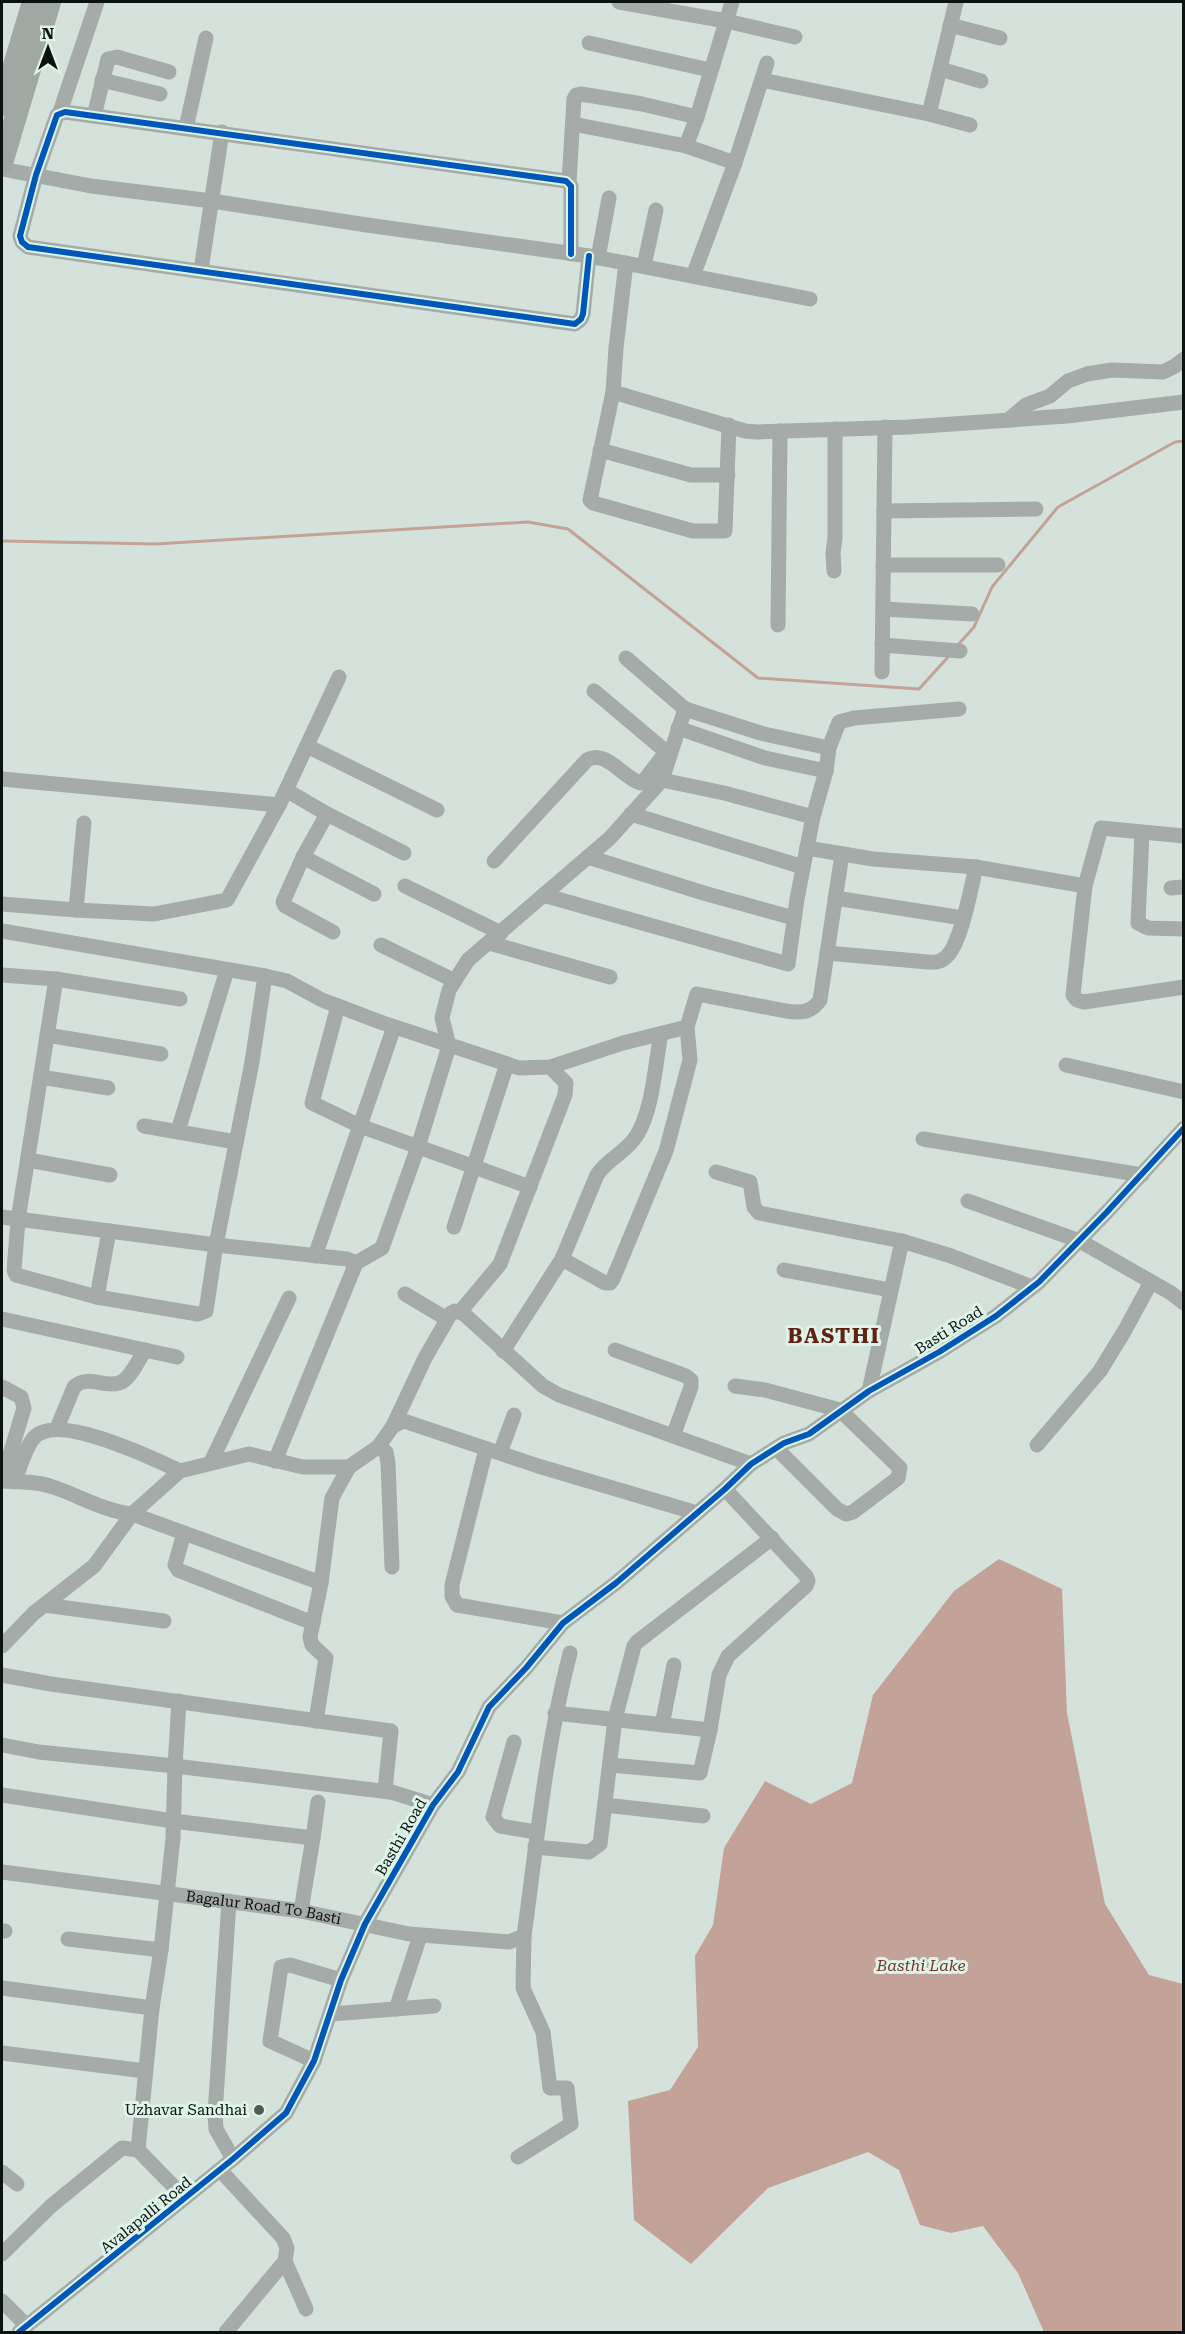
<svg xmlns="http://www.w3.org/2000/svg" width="1185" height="2334" font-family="'Roboto Serif',serif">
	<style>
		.water { fill: #c3a298 }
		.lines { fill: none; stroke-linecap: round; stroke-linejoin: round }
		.stream { stroke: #c3a298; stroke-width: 3 }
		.minor { stroke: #a5aba8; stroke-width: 15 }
		.highway { stroke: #a0a8a4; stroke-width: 22 }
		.cycleway-casing { stroke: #ddf4e8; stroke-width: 10 }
		.cycleway { stroke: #0057b8; stroke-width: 6 }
		.poi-dot { fill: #525b57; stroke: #ddf4e8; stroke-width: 2 }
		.labels { text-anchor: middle; stroke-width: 6; stroke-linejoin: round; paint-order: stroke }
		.street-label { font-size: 15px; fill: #0b1310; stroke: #ddf4e8 }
		.poi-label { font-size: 15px; fill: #0b1310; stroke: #ddf4e8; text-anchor: end }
		.water-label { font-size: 16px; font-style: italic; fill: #793628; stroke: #ddf4e8 }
		.district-label { font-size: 21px; font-weight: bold; letter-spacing: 1.5px; fill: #632013; stroke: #ddf4e8 }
	</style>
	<rect width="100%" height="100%" fill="#d5e2db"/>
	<!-- water -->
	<path class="water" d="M999,1559L1062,1589L1067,1713L1105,1904L1149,1975L1183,1984V2332H1044L1018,2273L983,2226L951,2233L920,2225L899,2170L868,2152L768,2188L691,2264L634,2220L628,2101L670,2090L698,2047L695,1956L713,1925L724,1848L765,1781L811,1804L852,1783L873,1695L954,1591Z"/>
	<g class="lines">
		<!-- stream -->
		<path class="stream" d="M2,541L155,544L528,522L568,529L758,678L919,689L949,656
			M957,646L974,627L992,587L1058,507L1175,442L1184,441"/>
		<!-- minor -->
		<g class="minor">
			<path d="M619,2L726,21L795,37"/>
			<path d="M950,25L1000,38"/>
			<path d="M589,43L710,70"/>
			<path d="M940,69L981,81"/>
			<path d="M102,80L160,94"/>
			<path d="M762,80L929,114L970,125"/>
			<path d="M60,112L97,2"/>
			<path d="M929,114L956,2"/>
			<path d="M94,116L108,59L117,57L169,72"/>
			<path d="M573,124L686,146L735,163"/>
			<path d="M186,128L206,38"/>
			<path d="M686,146L697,117L732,2"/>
			<path d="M2,169L91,186L212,201L367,225L589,256L810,299"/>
			<path d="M569,182L574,99L576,95L581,94L642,104L697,117"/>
			<path d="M571,254V186L566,181L65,112L57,115L36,175L20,236L22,242L28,247L575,324L581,319L583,314L589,256"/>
			<path d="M598,258L609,198"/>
			<path d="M626,263L616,348L613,392L590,500L593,503L693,531H725L729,425"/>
			<path d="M644,266L656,210"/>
			<path d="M201,270L222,132"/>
			<path d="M693,276L735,163L767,63"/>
			<path d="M613,392L745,431L757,432L909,427L1067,416L1184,402"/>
			<path d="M1008,420L1026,405L1050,396L1068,381L1087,374L1112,370L1163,372L1175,366L1184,359"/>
			<path d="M600,450L691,475H728"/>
			<path d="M884,511L1036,509"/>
			<path d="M883,565H998"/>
			<path d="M834,571L833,553L835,538V429"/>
			<path d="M883,609L972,614"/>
			<path d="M778,625L780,431"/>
			<path d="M882,645L960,651"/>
			<path d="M626,658L685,709"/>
			<path d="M882,672L885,427"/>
			<path d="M594,691L670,755"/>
			<path d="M678,728L765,758L826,771L829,748"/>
			<path d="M307,746L437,810"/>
			<path d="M2,779L279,805"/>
			<path d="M662,780L724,793L813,817L826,771"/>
			<path d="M286,790L327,814L404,853"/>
			<path d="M327,814L303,857L283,902L285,906L333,932"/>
			<path d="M631,814L803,867"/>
			<path d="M1142,833L1138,923L1148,928L1184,929"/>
			<path d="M807,848L873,859L976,867L1085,886L1073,995L1077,1000L1084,1002L1184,987"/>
			<path d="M303,857L374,894"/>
			<path d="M588,857L707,894L794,918"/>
			<path d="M494,861L587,760C606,749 622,777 640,783L643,782L666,752"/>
			<path d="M405,886L501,933"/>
			<path d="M1085,886L1101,828L1184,836"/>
			<path d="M1171,888L1184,887"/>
			<path d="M543,895L788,964L797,899L813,817"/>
			<path d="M835,898L963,918"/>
			<path d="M2,904L76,910L154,914L227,900L279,805L339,677"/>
			<path d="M76,910L84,823"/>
			<path d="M2,931L265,976L252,1062L216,1245L2,1217"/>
			<path d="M489,943L610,977"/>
			<path d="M381,945L455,981"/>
			<path d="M827,953L928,962C935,963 941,962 946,957C961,945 971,887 976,867"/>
			<path d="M2,975L56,979L18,1220L14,1270L16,1275L97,1297L198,1314L206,1311L216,1245L347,1259L356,1263"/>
			<path d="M265,976L287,981L322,1000L383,1023L519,1068L550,1067L623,1043L687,1027L697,994L786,1011C801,1013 811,1013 820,1000L842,854"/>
			<path d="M56,979L180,999"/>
			<path d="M338,1006L312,1103L360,1126L530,1187"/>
			<path d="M47,1035L161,1054"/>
			<path d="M1066,1065L1184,1092"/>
			<path d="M41,1077L108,1088"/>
			<path d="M144,1126L236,1142"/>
			<path d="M178,1131L227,970"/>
			<path d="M923,1139L1142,1175"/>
			<path d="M28,1160L110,1175"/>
			<path d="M716,1172L750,1182L754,1207L759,1213L902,1241L951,1256L1032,1287"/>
			<path d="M968,1201L1080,1241L1171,1293L1184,1303"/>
			<path d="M454,1227L507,1064"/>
			<path d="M315,1256L394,1027"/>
			<path d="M562,1259L605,1283H610L613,1279L666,1151L690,1060L687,1027"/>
			<path d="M784,1270L890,1290"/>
			<path d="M405,1294L447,1319"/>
			<path d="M97,1297L109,1231"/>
			<path d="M460,1312L500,1264L565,1095L566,1083L550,1067"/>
			<path d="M2,1319L177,1357"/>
			<path d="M615,1350L686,1376L691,1380V1387L673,1436"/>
			<path d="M503,1351L562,1259L597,1175C607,1159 627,1152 637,1135C653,1109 655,1064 661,1034"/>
			<path d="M735,1386L765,1390L840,1410L900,1468L898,1478L853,1512L846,1514L837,1509L776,1448"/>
			<path d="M2,1387L21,1397L24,1408L2,1481"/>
			<path d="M869,1391L902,1241"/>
			<path d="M393,1426L425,1358L451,1313L455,1311L464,1314L543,1386L559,1395L751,1464"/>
			<path d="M57,1428L74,1387C88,1374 103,1388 119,1383C130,1380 139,1359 145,1350"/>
			<path d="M1037,1445L1100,1371L1125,1330L1151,1282"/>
			<path d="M378,1447L386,1452L388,1463L392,1567"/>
			<path d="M486,1449L452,1585V1596L457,1605L563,1623"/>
			<path d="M500,1453L514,1415"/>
			<path d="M275,1461L356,1263L382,1248L418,1147L449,1046L442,1018L449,990L468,960L610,838L662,780L685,709L764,734L829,748L839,722L854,718L959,709"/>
			<path d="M211,1462L289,1298"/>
			<path d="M2,1481C18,1482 37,1481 53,1487C80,1496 104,1511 132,1514L321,1583L332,1498L349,1467L378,1447L393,1426L404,1421L538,1466L697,1513"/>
			<path d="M14,1482C20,1469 24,1450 33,1439C54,1410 154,1459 180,1471"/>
			<path d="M184,1533L175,1565L178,1570L313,1623"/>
			<path d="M44,1605L164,1621"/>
			<path d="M2,1646L34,1613L94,1566L132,1514L180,1471L249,1454L303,1467H349"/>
			<path d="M2,1675L51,1684L391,1731L385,1790L433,1805"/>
			<path d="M555,1713L710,1730L719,1675L728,1656L806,1586L808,1581L806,1576L725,1489"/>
			<path d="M316,1721L326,1658L312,1645L310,1637L321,1583"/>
			<path d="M662,1725L674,1665"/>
			<path d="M514,1742L493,1817L500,1826L536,1832"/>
			<path d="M2,1745L39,1752L175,1766L179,1701"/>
			<path d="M610,1765L700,1773L710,1730"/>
			<path d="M2,1795L173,1821L313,1838L301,1911"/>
			<path d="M605,1805L703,1816"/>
			<path d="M313,1838L318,1802"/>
			<path d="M535,1847L589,1852L600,1844L615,1719L634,1646L637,1642L772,1538"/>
			<path id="s1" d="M2,1872L301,1911L409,1934L509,1942L524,1936C537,1841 546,1746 570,1653"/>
			<path d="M229,1901L215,2114L216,2129L233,2159"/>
			<path d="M2,1931H5"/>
			<path d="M68,1939L161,1950"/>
			<path d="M2,1988L152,2008"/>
			<path d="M396,2009L420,1936"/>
			<path d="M331,2014L434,2006"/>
			<path d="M2,2053L145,2071"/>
			<path d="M314,2061L270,2041L281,1967L290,1965L341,1980"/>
			<path d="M518,2157L571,2124L567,2088H550L543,2032L523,1988L524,1936"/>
			<path d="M220,2170L283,2238L287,2248L285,2261L226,2332"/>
			<path d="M2,2172L17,2184"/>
			<path d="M185,2198L138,2150L152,2008L161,1950L173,1838L175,1766L390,1792"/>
			<path d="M2,2254L51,2206L122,2148L138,2150"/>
			<path d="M285,2261L306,2309"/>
			<path d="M2,2301L27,2326"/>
			<path d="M19,2332L233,2159L286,2113L314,2061L341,1980L365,1924L433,1805L458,1772L489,1707L526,1668L563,1623L616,1583L725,1489L751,1464L784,1443L809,1434L869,1391L939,1352L996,1316L1039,1282L1106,1213L1184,1128"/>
		</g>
		<!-- highway -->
		<path class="highway" d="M2,105L33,2
			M2,163L50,2"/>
		<!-- cycleway casing -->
		<g class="cycleway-casing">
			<path id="cycleway" d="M571,254V186L566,181L65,112L57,115L36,175L20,236L22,242L28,247L575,324L581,319L583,314L589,256
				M19,2332L233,2159L286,2113L314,2061L341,1980L365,1924L433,1805L458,1772L489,1707L526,1668L563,1623L616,1583L725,1489L751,1464L784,1443L809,1434L869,1391L939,1352L996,1316L1039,1282L1106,1213L1184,1128"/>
		</g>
		<!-- cycleway -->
		<use href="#cycleway" class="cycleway"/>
	</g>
	<!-- markers -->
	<circle class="poi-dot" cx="259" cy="2110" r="6"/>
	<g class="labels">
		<!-- street labels -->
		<g class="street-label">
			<text transform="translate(949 1330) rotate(-32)" y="5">Basti Road</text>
			<text transform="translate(401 1837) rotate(-60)" y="5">Basthi Road</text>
			<text dy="5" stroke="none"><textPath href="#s1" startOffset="264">Bagalur Road To Basti</textPath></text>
			<text transform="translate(146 2215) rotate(-39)" y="5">Avalapalli Road</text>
		</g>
		<!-- poi labels -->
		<g class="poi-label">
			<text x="247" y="2115">Uzhavar Sandhai</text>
		</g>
		<!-- water labels -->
		<g class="water-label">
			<text x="921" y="1971">Basthi Lake</text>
		</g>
		<!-- district labels -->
		<g class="district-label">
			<text x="834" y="1343">BASTHI</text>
		</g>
	</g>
	<!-- border -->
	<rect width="1185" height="2334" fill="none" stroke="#0b1310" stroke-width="6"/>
	<!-- north arrow -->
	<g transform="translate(48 48)" stroke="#ddf4e8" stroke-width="4.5" paint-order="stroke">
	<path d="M0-4.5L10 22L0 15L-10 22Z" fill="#0b1310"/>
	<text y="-9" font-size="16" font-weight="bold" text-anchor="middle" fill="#0b1310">N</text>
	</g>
</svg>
